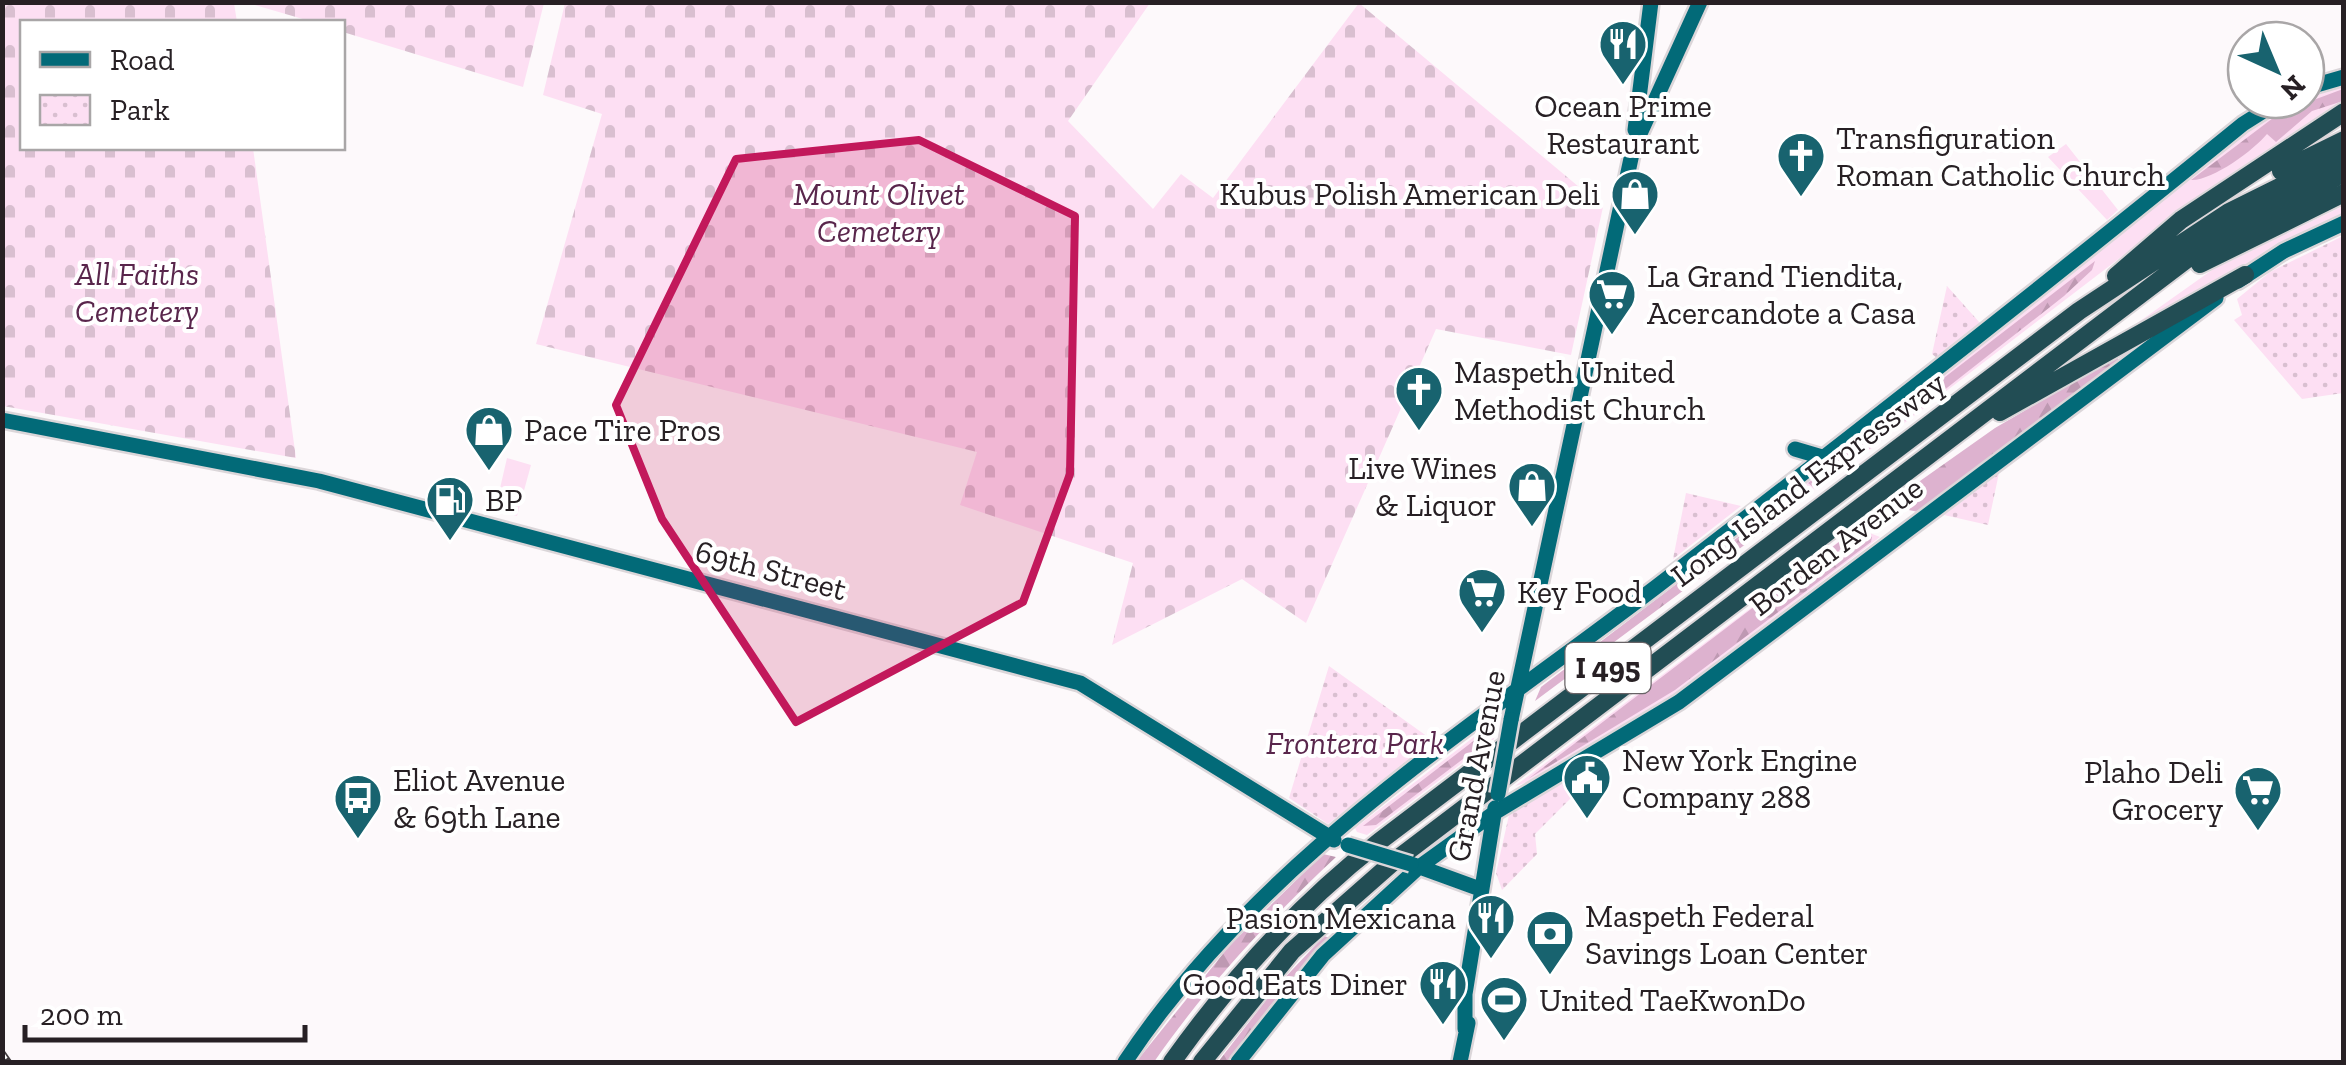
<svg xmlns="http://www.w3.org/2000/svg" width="2346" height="1065" font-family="'Zilla Slab',serif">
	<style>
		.grass { fill: #fddff3 }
		.forest { fill: url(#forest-firs) }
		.cemetery { fill: url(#cemetery-stones) }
		.park { fill: url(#park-dots) }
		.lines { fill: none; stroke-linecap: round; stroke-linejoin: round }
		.major-casing { stroke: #dbd6d9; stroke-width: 20 }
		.highway-casing { stroke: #dbd6d9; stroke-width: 22 }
		.major { stroke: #026a78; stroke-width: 15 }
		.highway { stroke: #224d54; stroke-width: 18 }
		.rail-casing { stroke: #413b3e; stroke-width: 6 }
		.rail { stroke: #fff; stroke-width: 2.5; stroke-dasharray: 8; stroke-linecap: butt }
		.major-bridge-casing { stroke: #dbd6d9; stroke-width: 20; stroke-linecap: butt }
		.major-bridge { stroke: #026a78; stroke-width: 15 }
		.marked { fill: #c2185b; fill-opacity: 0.2; stroke: #c2185b; stroke-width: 8; stroke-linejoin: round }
		.labels { text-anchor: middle; stroke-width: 8; stroke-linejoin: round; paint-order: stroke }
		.shield { fill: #fff; stroke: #686366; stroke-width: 2.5 }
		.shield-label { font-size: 30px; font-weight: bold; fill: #272024 }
		.poi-label { font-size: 32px; fill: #272024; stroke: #fff; text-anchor: start }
		.park-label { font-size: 32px; font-style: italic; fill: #59264c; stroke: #fff }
		.street-label { font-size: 32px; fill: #272024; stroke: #fff }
	</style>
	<defs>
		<pattern id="forest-firs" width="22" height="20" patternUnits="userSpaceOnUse" patternTransform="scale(2.5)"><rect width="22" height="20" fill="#ddb2cf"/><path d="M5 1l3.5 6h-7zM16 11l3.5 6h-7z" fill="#be99b2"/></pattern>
		<pattern id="cemetery-stones" width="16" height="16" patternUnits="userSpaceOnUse" patternTransform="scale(2.5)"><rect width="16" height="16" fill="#fddff3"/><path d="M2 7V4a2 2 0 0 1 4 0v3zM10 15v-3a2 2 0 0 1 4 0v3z" fill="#d9bfd0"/></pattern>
		<pattern id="park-dots" width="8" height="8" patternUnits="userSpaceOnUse" patternTransform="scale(2.5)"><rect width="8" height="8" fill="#fddff3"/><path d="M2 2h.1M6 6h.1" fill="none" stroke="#d9bfd0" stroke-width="1.8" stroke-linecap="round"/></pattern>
	</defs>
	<rect width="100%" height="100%" fill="#fdf9fb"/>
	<!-- grass -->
	<path class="grass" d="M2343,83V106L2159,228L1817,490L1805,486L1806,480L2265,117L2291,101Z
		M2066,144L2118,210L2107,220L2048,157Z
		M2343,206V216L2261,255L2199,299L2088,358L2212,270Z
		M507,458L531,465L517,516L495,510Z
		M1857,528L1880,537L1674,694L1532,781L1515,786Z
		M1487,727L1495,728L1494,739L1367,835L1357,832L1355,828Z"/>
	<!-- forest -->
	<path class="forest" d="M2343,89V101L2312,111L2276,142L2267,134C2254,150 2212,181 2191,180L2281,112Z
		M2095,261L2092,270L2064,296L1817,490L1808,483Z
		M2117,357L2119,360L1918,512L1886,505L1995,428Z
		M1771,512H1778L1782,517L1535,701L1541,687Z
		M1860,531L1872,537L1871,542L1675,690L1528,779L1852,532Z
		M1489,729L1492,737L1376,825L1363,826Z
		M1323,854L1336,857C1266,923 1209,983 1154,1062H1136L1230,945Z
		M1324,936L1330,938L1270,1006L1230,1062H1218L1277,986Z"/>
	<!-- cemetery -->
	<path class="cemetery" d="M2,3H234L237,22H22V148H253L296,458L3,406Z
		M248,3H544L523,87L343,32L342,22H313Z
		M565,3H1150L1068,121L1153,209L1181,174L1213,198L1359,3L1603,207L1571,355L1436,329L1306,623L1242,579L1112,645L1133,563L960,505L977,452L536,344L602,114L543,95Z"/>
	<!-- park -->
	<path class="park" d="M2343,236V393L2302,399L2234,320L2242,315L2237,299L2270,272Z
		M1947,286L1980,323L1937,358L1932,354Z
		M1999,473L1988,525L1944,515Z
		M1686,493L1741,506L1673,559Z
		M1329,666L1435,742L1328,824L1289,798Z
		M1583,768H1593L1596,773L1535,834L1537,854L1502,890L1496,873L1509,815Z"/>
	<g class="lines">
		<!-- major casing -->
		<g class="major-casing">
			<path id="major" d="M2306,88L2344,77
				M1635,130L1651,2
				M2238,281L2284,251L2344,223
				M2,420L319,481L1080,683L1334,840
				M1795,449L1822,457
				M1511,720L1633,149L1700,2
				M1414,865L1480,889
				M1465,1029V994L1495,808
				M1125,1062C1257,862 1468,730 1656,587C1854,435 2050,281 2243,124L2281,100
				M1238,1062L1323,955L1419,867L1494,813L1679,702L2216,298
				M1460,1062L1468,1023"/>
		</g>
		<!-- highway casing -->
		<g class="highway-casing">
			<path id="highway" d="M2281,171L2344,140
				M2200,264L2344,193
				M2116,276L2181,220L2344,112
				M2000,412L2245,275
				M1172,1062C1232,978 1298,905 1380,841L2079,311L2229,212L2344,155
				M1202,1062L1292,951L1392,863L2191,256L2251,219L2344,173"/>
		</g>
		<!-- major -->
		<use href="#major" class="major"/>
		<!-- highway -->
		<use href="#highway" class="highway"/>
		<!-- rail casing -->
		<g class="rail-casing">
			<path id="rail" d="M2,1052L9,1062"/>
		</g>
		<!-- rail -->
		<use href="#rail" class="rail"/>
		<!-- major-bridge casing -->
		<g class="major-bridge-casing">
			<path id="major-bridge" d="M1498,794L1511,720
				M1348,845L1411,864"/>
		</g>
		<!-- major-bridge -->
		<use href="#major-bridge" class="major-bridge"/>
	</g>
	<!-- marked area -->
	<path class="marked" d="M919,140L1075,216L1070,474L1023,602L796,722L662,519L616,405L736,159Z"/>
	<!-- icons -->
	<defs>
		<g id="restaurant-pin" transform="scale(2.5)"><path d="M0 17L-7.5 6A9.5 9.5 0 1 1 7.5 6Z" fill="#18636f" stroke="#fff"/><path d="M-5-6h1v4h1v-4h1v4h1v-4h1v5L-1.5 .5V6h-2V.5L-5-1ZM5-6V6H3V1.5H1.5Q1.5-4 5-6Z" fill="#fff"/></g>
		<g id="church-pin" transform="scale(2.5)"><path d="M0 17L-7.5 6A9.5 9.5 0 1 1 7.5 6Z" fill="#18636f" stroke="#fff"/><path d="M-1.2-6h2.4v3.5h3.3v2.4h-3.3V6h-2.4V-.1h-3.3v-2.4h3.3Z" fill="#fff"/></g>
		<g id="shop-pin" transform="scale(2.5)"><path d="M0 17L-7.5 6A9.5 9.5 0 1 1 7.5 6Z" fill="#18636f" stroke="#fff"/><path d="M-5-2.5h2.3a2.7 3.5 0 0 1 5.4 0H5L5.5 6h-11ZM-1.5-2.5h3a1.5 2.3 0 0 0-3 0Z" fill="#fff"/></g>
		<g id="supermarket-pin" transform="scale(2.5)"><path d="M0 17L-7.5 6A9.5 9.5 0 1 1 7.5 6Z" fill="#18636f" stroke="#fff"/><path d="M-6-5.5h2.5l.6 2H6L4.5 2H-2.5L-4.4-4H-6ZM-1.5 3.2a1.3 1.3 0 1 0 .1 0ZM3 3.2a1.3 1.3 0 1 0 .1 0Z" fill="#fff"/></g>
		<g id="fuel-pin" transform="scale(2.5)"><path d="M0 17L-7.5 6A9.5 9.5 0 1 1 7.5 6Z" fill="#18636f" stroke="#fff"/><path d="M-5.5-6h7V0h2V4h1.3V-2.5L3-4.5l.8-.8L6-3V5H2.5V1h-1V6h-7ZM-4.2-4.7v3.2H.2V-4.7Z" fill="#fff"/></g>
		<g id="civic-pin" transform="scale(2.5)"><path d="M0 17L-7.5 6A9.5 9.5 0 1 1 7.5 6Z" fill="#18636f" stroke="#fff"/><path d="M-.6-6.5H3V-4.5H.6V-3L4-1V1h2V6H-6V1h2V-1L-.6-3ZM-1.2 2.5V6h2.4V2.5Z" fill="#fff"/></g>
		<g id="bus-pin" transform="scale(2.5)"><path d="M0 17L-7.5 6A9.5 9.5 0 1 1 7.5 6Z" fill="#18636f" stroke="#fff"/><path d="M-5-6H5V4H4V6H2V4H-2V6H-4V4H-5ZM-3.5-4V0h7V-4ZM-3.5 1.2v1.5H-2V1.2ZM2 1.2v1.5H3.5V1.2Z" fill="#fff"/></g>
		<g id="bank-pin" transform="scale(2.5)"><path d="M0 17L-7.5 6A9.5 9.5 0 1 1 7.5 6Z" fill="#18636f" stroke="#fff"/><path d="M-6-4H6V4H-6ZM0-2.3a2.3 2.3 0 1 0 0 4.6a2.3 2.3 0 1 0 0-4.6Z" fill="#fff"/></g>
		<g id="stadium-pin" transform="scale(2.5)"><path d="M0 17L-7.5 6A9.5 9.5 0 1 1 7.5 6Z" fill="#18636f" stroke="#fff"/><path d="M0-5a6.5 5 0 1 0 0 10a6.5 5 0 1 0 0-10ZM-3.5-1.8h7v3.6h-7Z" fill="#fff"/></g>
	</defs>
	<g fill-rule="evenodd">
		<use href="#restaurant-pin" x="1623" y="44"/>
		<use href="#church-pin" x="1801" y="156"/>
		<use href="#shop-pin" x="1635" y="194"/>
		<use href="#supermarket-pin" x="1612" y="294"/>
		<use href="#church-pin" x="1419" y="390"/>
		<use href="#shop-pin" x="489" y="430"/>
		<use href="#shop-pin" x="1532" y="486"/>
		<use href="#fuel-pin" x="450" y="500"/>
		<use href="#supermarket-pin" x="1482" y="592"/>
		<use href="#civic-pin" x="1587" y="778"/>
		<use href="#supermarket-pin" x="2258" y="790"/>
		<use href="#bus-pin" x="358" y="798"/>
		<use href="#restaurant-pin" x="1491" y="918"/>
		<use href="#bank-pin" x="1550" y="934"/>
		<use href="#restaurant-pin" x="1443" y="984"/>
		<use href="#stadium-pin" x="1504" y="1000"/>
	</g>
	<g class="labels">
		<!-- shield labels -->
		<rect class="shield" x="1565.5" y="643" width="85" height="50" rx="8"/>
		<g class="shield-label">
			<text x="1608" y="678">I 495</text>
		</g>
		<!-- poi labels -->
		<g class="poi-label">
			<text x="1623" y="117" text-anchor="middle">Ocean Prime<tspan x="1623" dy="37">Restaurant</tspan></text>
			<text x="1836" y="149">Transfiguration<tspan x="1836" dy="37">Roman Catholic Church</tspan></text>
			<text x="1600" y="205" text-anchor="end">Kubus Polish American Deli</text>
			<text x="1647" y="287">La Grand Tiendita,<tspan x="1647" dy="37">Acercandote a Casa</tspan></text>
			<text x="1454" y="383">Maspeth United<tspan x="1454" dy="37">Methodist Church</tspan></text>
			<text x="524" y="441">Pace Tire Pros</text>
			<text x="1497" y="479" text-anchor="end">Live Wines<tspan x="1497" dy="37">&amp; Liquor</tspan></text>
			<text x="485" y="511">BP</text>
			<text x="1517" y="603">Key Food</text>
			<text x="1622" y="771">New York Engine<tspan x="1622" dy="37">Company 288</tspan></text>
			<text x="2223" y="783" text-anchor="end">Plaho Deli<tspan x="2223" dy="37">Grocery</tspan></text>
			<text x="393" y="791">Eliot Avenue<tspan x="393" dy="37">&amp; 69th Lane</tspan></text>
			<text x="1585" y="927">Maspeth Federal<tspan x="1585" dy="37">Savings Loan Center</tspan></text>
			<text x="1456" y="929" text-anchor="end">Pasion Mexicana</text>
			<text x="1408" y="995" text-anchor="end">Good Eats Diner</text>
			<text x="1539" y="1011">United TaeKwonDo</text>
		</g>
		<!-- park labels -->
		<g class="park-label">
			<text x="879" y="205">Mount Olivet<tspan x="879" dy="37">Cemetery</tspan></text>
			<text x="137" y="285">All Faiths<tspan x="137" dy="37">Cemetery</tspan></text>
			<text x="1355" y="754">Frontera Park</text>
		</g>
		<!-- street labels -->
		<g class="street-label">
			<text transform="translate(1808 479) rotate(-37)" y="11">Long Island Expressway</text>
			<text transform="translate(1836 546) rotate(-37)" y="11">Borden Avenue</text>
			<text transform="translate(771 570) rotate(15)" y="11">69th Street</text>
			<text transform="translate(1476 766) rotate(-79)" y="11">Grand Avenue</text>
		</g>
	</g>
	<!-- border -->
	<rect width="2346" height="1065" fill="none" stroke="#272024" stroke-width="10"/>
	<!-- legend -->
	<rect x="20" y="20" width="325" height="130" fill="#ffffff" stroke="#a9a6a7" stroke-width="2.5"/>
	<rect x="40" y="52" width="50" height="15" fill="#026a78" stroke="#a9a6a7" stroke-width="2.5"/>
	<text x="110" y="70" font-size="30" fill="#272024">Road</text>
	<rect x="40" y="95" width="50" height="30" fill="url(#park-dots)" stroke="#a9a6a7" stroke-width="2.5"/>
	<text x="110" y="120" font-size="30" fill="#272024">Park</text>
	<!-- north arrow -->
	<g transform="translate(2276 70) rotate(136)"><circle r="48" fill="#ffffff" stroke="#a9a6a7" stroke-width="2.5"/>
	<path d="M0-8L18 38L0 25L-18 38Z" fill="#18636f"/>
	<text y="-15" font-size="28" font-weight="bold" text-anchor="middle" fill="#272024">N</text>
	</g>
	<!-- scale -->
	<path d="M25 1025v15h280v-15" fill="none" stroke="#272024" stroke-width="5"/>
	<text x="40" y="1025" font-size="30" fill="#272024" stroke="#ffffff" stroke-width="8" paint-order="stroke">200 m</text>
</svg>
